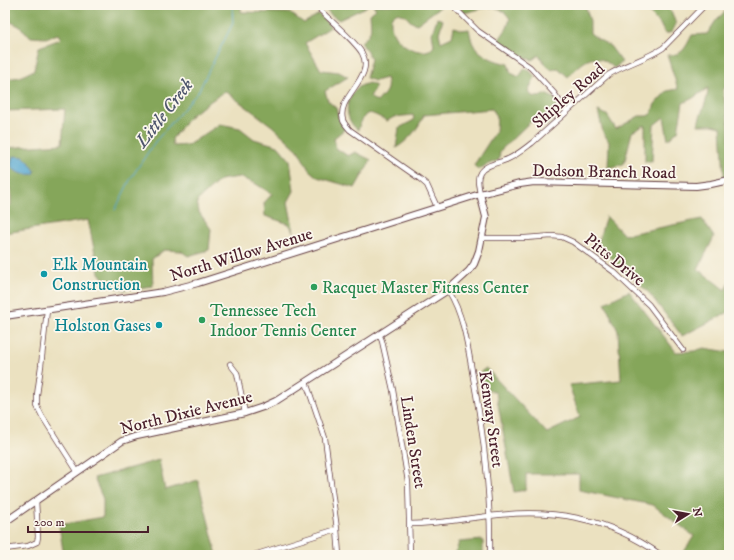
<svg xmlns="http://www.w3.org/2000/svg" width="734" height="560" font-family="'IM FELL DW Pica',serif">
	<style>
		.forest { fill: #85a65a; stroke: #686242 }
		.water { fill: #55a7d0; stroke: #50637e }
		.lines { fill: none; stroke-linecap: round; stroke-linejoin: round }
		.stream { stroke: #55a7d0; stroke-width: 1 }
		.street-casing { stroke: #623c41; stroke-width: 6 }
		.secondary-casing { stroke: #623c41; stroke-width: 8 }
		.street { stroke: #fff; stroke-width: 4.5 }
		.secondary { stroke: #fff; stroke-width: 6 }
		.culture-dot { fill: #0f9aa8; stroke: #fbf7ec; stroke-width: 1.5 }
		.leisure-dot { fill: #2e9e5b; stroke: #fbf7ec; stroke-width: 1.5 }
		.labels { text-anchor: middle; stroke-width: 3.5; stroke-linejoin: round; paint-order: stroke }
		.street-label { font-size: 17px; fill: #4a1f2b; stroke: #fbf7ec }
		.culture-label { font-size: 17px; fill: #0d838f; stroke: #fbf7ec; text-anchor: start }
		.leisure-label { font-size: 17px; fill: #27864d; stroke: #fbf7ec; text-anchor: start }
		.water-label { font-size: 18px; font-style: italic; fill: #4e556d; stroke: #fbf7ec }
	</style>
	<rect width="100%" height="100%" fill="#fbf7ec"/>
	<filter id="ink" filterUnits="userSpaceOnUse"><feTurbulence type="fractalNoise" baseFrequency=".025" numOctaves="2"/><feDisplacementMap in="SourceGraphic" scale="8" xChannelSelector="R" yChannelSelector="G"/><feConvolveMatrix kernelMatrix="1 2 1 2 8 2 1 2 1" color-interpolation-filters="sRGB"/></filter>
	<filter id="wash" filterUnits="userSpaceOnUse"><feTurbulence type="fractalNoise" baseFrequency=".012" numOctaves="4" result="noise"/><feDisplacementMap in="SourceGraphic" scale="16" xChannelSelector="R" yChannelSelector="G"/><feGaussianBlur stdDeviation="0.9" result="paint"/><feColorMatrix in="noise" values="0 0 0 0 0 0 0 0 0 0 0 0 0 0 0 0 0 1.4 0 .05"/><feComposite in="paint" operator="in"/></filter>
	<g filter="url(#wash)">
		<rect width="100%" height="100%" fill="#ebe1c0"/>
		<!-- forest -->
		<path class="forest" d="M5,5H241V12L290,13L304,23L319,14L331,27L305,43L321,70L339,72L348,77L325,91L328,101L336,108L339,119L345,129L334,138L336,148L348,156L355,152L371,160L355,188L317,177L309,170L298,150L272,126L225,91L191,115L172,139L173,146L188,145L220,124L240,128L254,139L278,146L290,160L294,191L288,202L294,232L289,224L265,216L264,203L272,194L256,184L239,177L220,180L197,201L199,212L211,229L209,250L188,256L181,251L164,250L152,259L153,286L124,290L109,285L99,273L88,220L5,233V209L11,205V189H5V148L62,144L65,109L5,111V79L20,77L34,70L39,47L61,39L58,34L46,38L31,37L19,26L5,19Z
			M323,5H368L366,7L339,20L330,14Z
			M373,5H443L417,24L411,22L405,15L396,13L391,18C391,24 391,29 394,34C399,44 417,55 429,50C431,50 432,48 434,46L432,33L437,18L443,20L439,33L441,42L452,37L454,27L458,28L462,30L469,29C470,33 471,40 473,44C482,57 495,61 508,64L511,73L519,77L525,68L529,70L535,77L528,91L532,96L539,97L545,94L554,98L558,102L554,120L546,127L541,123L530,122L500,151L499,160L486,165L478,170L474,165L496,131L497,116L492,109L424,115C418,129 409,140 396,148L399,128L414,120L413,115L394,117L387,121C368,111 366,108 358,130C344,120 344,100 357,88C360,86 365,84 369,83L376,86L370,97L377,102C385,93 390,90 386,78L375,81L366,78L371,59L361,42C373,32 371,29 370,14L376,9Z
			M458,5H585L590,21V33L598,39L610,46L622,62L614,68C594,49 584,61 568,77L558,68L552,70L546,65L539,55L532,60L522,56L517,55L498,41L507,28L510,19C498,0 483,9 464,13Z
			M641,5H665L672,13L676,24L672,32L665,34L660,24Z
			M729,8V80L723,91L729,127V176L724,177L721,127L712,125H698C700,112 708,102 708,88L693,98L683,103L678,131L668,140L664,117L654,125L652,161L645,162V125L632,132L624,164L608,168L609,142L603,132L598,111L607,115L616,129L639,116H647L651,114L655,104L667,91L678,89L667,55C683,56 685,48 692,35L707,34L717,19Z
			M606,216L624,235L702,219L714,237L698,269L725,290L729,282V312L682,336L649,293L597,245Z
			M629,291L676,352L694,351L704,348L729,352V555H682L694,536L653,505L579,490V474H526V490L514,492L496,393L482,387L479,373L486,368L547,433L580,417L569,385L621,380L618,331L605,303Z
			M159,460L165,490L198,480L217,555H91L63,551L59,525L103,517V499L94,478Z
			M483,540V555H455L459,542Z"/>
		<!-- water -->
		<path class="water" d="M13,156L24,157L29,162L35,171L34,174C25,175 15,174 11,165Z"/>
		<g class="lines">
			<!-- stream -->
			<path class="stream" d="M115,210L131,178L154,143L198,92L233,23L232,5"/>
		</g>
	</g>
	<g filter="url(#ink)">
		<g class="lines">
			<!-- street casing -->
			<g class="street-casing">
				<path id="street" d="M319,5L321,11C332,22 355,41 362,53C376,78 336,96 343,120C344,124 348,127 350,130L420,179L427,185L437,207
					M456,9L478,31L530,67L554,93L567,112
					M480,194C479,187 476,179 480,173C485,164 500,163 508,159C517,155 524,149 532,143L608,75C626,64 646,59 663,48L705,5
					M483,238H525L552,236L562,237L573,242L614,272L649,305L683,350
					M448,290C464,315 468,348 473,377C484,436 491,494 490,555
					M47,310L41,366L37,395V406L42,416L77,471
					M379,334L382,341L393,390L408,482L410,555
					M230,364L237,373L245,413
					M306,382L325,438L337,529
					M410,524C437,524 462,519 489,516C553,508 607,517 661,555
					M5,549L28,546L37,542L38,537L36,500
					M254,555L337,529L339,555"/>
			</g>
			<!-- secondary casing -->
			<g class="secondary-casing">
				<path id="secondary" d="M5,316L163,292L198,283L480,194L520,184L534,182L696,186L711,184L729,180
					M5,522L122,441L137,436L245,413L263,407L276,401L448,290L469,271L474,264L479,251L486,217L480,194"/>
			</g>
			<!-- street -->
			<use href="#street" class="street"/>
			<!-- secondary -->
			<use href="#secondary" class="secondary"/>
		</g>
	</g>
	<!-- markers -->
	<g class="culture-dot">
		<circle cx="44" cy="274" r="4"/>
		<circle cx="159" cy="325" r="4"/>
	</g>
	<g class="leisure-dot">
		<circle cx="314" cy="287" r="4"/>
		<circle cx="202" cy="320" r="4"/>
	</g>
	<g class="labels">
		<!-- street labels -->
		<g class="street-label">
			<text transform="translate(568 95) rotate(-41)" y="6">Shipley Road</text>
			<text transform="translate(604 171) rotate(1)" y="6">Dodson Branch Road</text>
			<text transform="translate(241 254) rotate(-17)" y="6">North Willow Avenue</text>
			<text transform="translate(615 259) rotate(39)" y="6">Pitts Drive</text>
			<text transform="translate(186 412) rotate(-14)" y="6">North Dixie Avenue</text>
			<text transform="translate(492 419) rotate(82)" y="6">Kenway Street</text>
			<text transform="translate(414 442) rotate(81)" y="6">Linden Street</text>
		</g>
		<!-- culture labels -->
		<g class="culture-label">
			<text x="52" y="270">Elk Mountain<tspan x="52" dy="20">Construction</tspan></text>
			<text x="151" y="331" text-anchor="end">Holston Gases</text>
		</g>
		<!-- leisure labels -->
		<g class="leisure-label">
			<text x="322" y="293">Racquet Master Fitness Center</text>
			<text x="210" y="316">Tennessee Tech<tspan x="210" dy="20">Indoor Tennis Center</tspan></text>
		</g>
		<!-- water labels -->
		<g class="water-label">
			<text transform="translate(164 113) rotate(-52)" y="6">Little Creek</text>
		</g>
	</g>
	<!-- margin -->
	<rect width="734" height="560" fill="none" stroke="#fbf7ec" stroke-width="20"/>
	<!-- north arrow -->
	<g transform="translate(688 514) rotate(79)" stroke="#fbf7ec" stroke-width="3" paint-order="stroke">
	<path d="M0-3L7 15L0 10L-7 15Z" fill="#4a1f2b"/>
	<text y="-6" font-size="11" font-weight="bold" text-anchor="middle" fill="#4a1f2b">N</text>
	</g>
	<!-- scale -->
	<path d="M28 526v6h120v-6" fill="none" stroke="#4a1f2b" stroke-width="2"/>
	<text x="34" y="526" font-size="12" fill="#4a1f2b" stroke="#fbf7ec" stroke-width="3" paint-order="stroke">200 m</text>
</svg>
